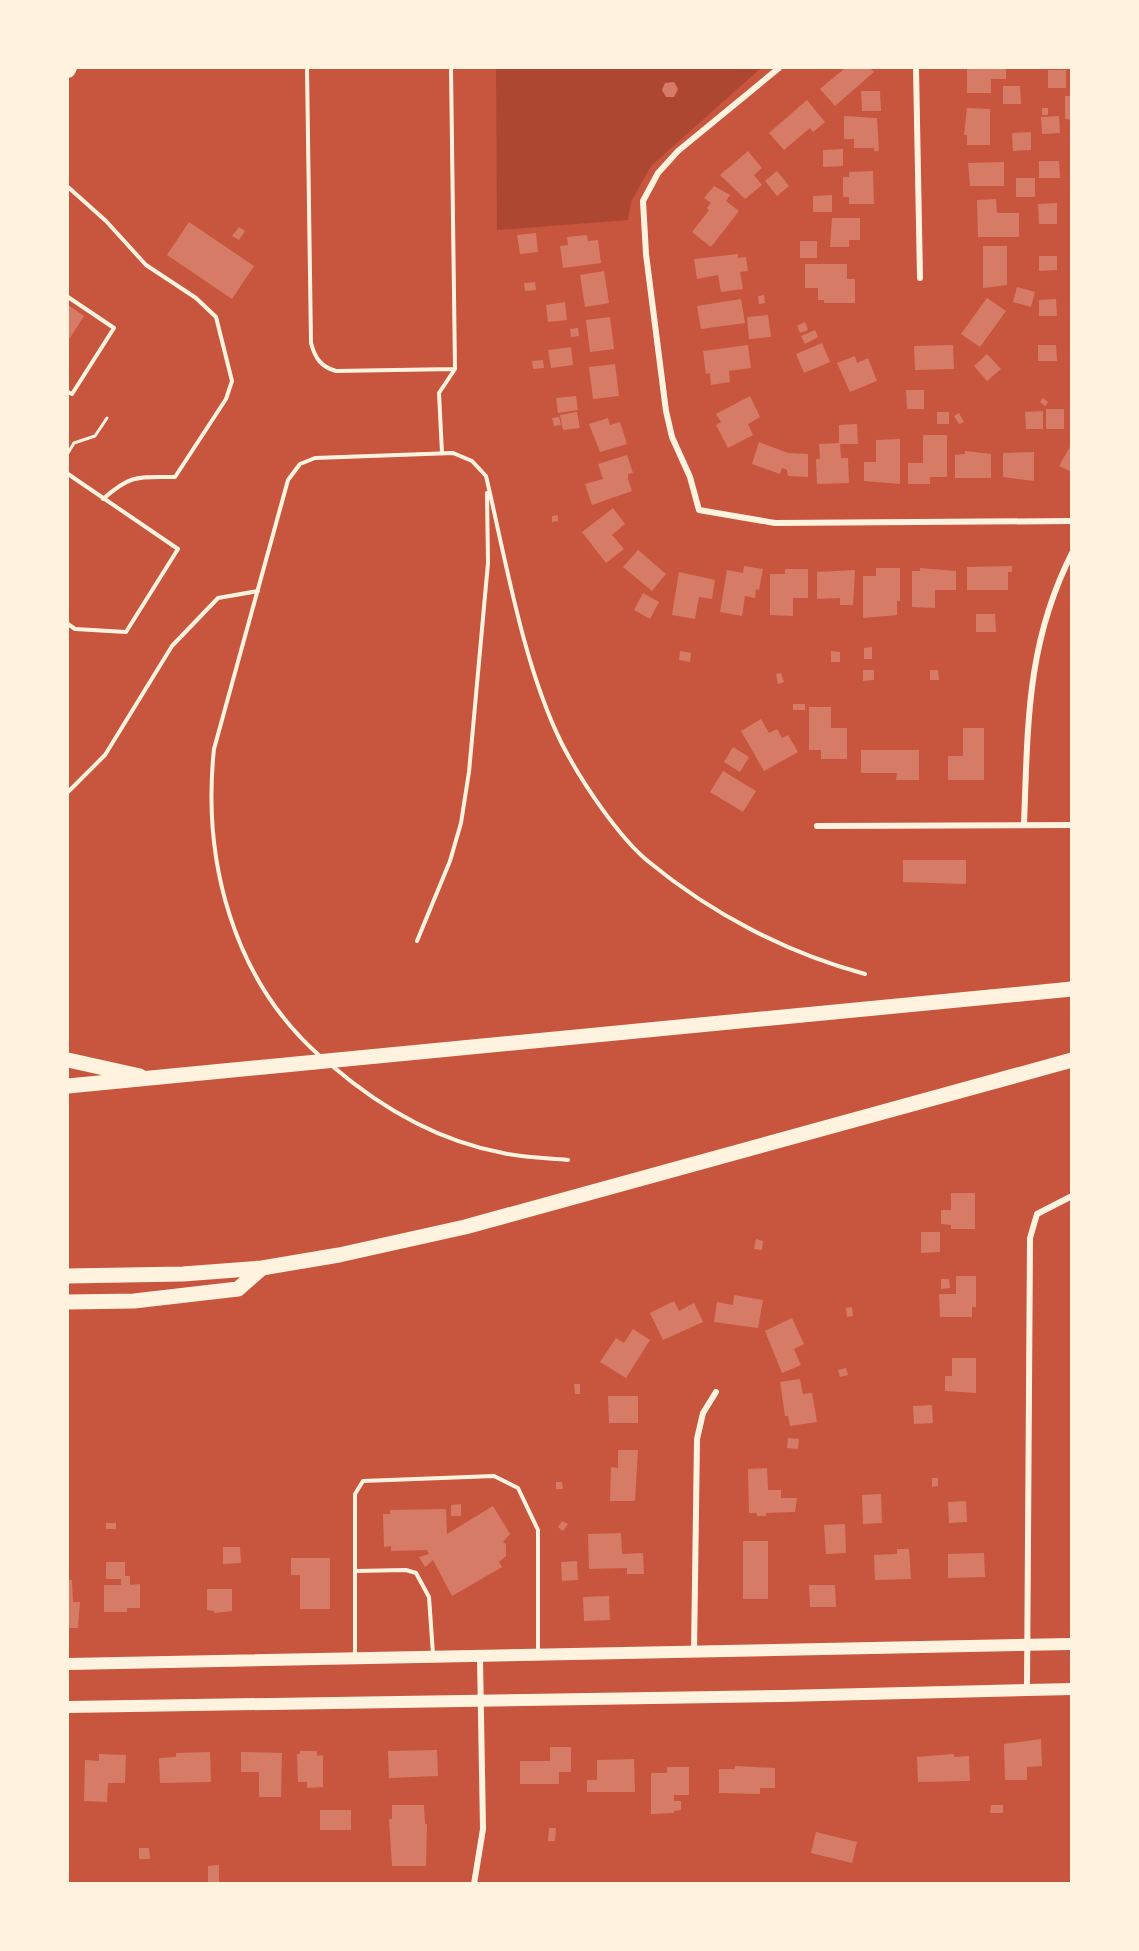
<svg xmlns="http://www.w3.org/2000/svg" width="1139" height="1951" font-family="'Work Sans',sans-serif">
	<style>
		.green { fill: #ae4732 }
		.building { fill: #d67c66 }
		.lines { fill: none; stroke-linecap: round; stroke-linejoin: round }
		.path { stroke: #fff3e0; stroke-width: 3 }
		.service { stroke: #fff3e0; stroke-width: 4 }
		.minor { stroke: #fff3e0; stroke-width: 6 }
		.secondary { stroke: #fff3e0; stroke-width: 12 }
		.primary { stroke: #fff3e0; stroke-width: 14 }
		.motorway { stroke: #fff3e0; stroke-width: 15 }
	</style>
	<rect width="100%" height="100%" fill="#c8553d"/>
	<!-- green -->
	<path class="green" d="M496,68H761L651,166L631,202L628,220L497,230Z"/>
	<!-- building -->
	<path class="building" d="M845,68H870L874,72L835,106L820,89Z
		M967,68H1006V79H991V93H967Z
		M1048,70H1066V88H1048Z
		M674,82L678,89L674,97H666L662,90L665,83Z
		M1003,86H1020L1021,104H1003Z
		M861,91H880L881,111H862Z
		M1065,96H1072V120L1065,119Z
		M807,100L825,122L813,132L810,128L784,150L769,133Z
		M967,108L990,109V145H967V135H964Z
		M1042,108H1048V115H1042Z
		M844,116L877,118L879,151H874V148H854V139H844Z
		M1059,116L1060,133L1042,134L1041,117Z
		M1031,132V150L1013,151L1012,133Z
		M843,149V166L823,167V150Z
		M748,151L762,168L754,175L762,185L745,199L720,175Z
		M1039,161H1059L1060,178H1039Z
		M1004,162V186H970L968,163Z
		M777,171L789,186L777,196L765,181Z
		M873,171L874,204H849V197H843V177H849V172Z
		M1016,178H1035V197H1016Z
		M714,186L730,195L726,201L739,211L711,247L692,232L709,210L707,208L711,203L704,198Z
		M832,195V212H813V196Z
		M996,199L997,213H1019V237H978L977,200Z
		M1057,203V224H1039L1038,204Z
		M832,218H860V240H849V247H830Z
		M189,222L254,266L232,299L167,255Z
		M239,227L245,231L239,240L232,236Z
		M536,233L538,252L520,254L517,235Z
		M587,235L588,241L598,240L601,263L563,268L560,246L568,245L567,237Z
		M800,241H817V258H800Z
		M983,246H1007V285L983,288Z
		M738,254V258L746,257L748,271L740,272L743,289L721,292L718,275L697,279L694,259Z
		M1039,256H1057V270L1039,271Z
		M805,264H847V279H855V303H824V300H818V288H805Z
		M604,271L609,303L585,307L580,275Z
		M535,282L536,290L525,291L524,283Z
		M1017,287L1035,292L1031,307L1013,302Z
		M764,295L765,303L759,304L758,296Z
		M987,298L1006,311L980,347L961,334Z
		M741,299L745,323L701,329L697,306Z
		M1056,299L1057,316H1039V300Z
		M565,302L567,320L548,322L546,305Z
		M68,305L84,316L68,341Z
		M768,315L771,337L749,339L747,317Z
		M610,317L614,349L590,352L586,320Z
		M805,322L808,330L800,333L797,326Z
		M578,328L579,336L571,337L570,329Z
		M815,330L818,337L805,344L801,336Z
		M822,343L830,362L804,373L796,354Z
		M748,345L751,368L729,371L730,382L711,385L710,373L706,374L703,351Z
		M953,345L954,369L915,370L914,346Z
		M1038,345H1056L1057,361H1038Z
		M571,347L573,365L551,368L548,350Z
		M987,354L1001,369L987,381L974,366Z
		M855,356L857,363L868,358L877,381L850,392L837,363Z
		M543,360L544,368L533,369L532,361Z
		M615,364L619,396L593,399L589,367Z
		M906,390H924V409H907Z
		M576,396L578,410L558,413L556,398Z
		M750,396L760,417L748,424L753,435L728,448L716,425L721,422L716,414Z
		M1043,398L1048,402L1045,406L1040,402Z
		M1046,409H1064V429H1046Z
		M1043,411V429H1026L1025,412Z
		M577,412L580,428L563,430L560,415Z
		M937,412H949V424H937Z
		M959,413L964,422L959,424L954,416Z
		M559,417L561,425L554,426L552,418Z
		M608,418L610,425L620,422L627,444L600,452L589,424Z
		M857,424L858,444H840L841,458H848L849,483L817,484L816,459H820L819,444L839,443V425Z
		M923,435H947V477H930V484H908V463H923Z
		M900,439V484L864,481V462H876V440Z
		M759,442L788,453L808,454V477L788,476L787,470L782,468L780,474L752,464Z
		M1072,443V472L1059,466Z
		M965,451L991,454V478H955V455L965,454Z
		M1034,452V481L1003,477V453Z
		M627,455L633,473L628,474V479L632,491L592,505L585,484L603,479L598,464Z
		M613,508L625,524L612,535L624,549L606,563L582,532Z
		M558,515V521L552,522V516Z
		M638,550L666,574L652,591L623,567Z
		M744,566L763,569L759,590L756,589L755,598L745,596L742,616L720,612L727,570L743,573Z
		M1012,566V572H1008V590H967V567Z
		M876,568H900V601H897V615L863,618V576H876Z
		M920,568L956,571V590H935V608L912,607V571H920Z
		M785,569H808V598H793V616L770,615V574H785Z
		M855,570L853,605H840V598L817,599V572Z
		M679,572L715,580L712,599L699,597L695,619L672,615Z
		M643,593L659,602L650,619L634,610Z
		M976,614H995L996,632H976Z
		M872,647V659H864V648Z
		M680,651L691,653L690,662L679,660Z
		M831,651L840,652V662H831Z
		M863,670H874V680L863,681Z
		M930,670H938L939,680H930Z
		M781,673L784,682L778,684L776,674Z
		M793,704H805V710H793Z
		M809,707H831V728H847V759H821V750H809Z
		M761,719L769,733L777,729L782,738L788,735L798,752L764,771L741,731Z
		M963,728H984V780H948V756H963Z
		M733,747L749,757L740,772L724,762Z
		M861,750H919V780H896L897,773H861Z
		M723,771L756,791L743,812L710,792Z
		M903,860H966V884L903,882Z
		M951,1193H975V1229H951V1225L941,1224V1210H951Z
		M921,1232H940V1252L921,1253Z
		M756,1239L763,1241L762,1250L754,1249Z
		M956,1276H976V1307H972V1317H940L939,1294H956Z
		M941,1279H949L950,1288L941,1289Z
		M734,1295L763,1300L758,1328L714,1322L717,1302L733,1305Z
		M674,1301L679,1311L694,1303L703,1322L663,1340L650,1313Z
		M852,1307L853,1316L847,1317L846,1308Z
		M792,1318L804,1344L794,1349L801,1365L782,1373L765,1331Z
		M633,1329L650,1340L626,1378L600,1362L616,1338L624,1343Z
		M952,1358H976V1393L945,1391V1376H952Z
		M846,1368L848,1375L840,1377L838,1370Z
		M800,1379L803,1394L812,1393L817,1422L790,1426L788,1416H785L780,1382Z
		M574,1384H580V1394H575Z
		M608,1396H638V1423H609Z
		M932,1405L933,1423L914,1424L913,1406Z
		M788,1438L799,1439L798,1449L787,1448Z
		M618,1450H638L635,1501H610L611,1467L618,1468Z
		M767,1468L768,1490H781V1498H797L795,1512L766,1513V1516H757V1513H749L748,1469Z
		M932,1478H938V1486L932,1487Z
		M556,1482H562L563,1489H556Z
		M881,1494L882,1523L863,1524L862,1495Z
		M966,1501L967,1522L949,1523L948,1502Z
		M461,1504V1516H451V1505Z
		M493,1506L510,1534L503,1542L506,1544V1556L499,1562L502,1567L452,1596L433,1560L425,1567L419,1557L429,1554L427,1550L391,1551V1546L384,1547L383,1514H390V1510L446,1509L447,1534Z
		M562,1521L568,1524L563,1531L558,1527Z
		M106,1523H116V1529H106Z
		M845,1524L846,1553L826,1554L824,1525Z
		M621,1533L622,1554L643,1553L644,1574H627V1568L589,1569L588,1534Z
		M743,1541H768V1599H743Z
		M223,1547H240L241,1563L223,1564Z
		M897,1549H909L911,1579L875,1580L874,1555L897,1554Z
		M984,1553L985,1577L948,1578V1554Z
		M291,1558H330V1609H300V1575H291Z
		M577,1561L578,1580L562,1581L561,1562Z
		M106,1562H125V1576H130V1585L140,1584V1608H127V1612H104V1585H121V1579H106Z
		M68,1580H72L73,1602H80L78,1628H68Z
		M809,1585H835L836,1607H810Z
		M207,1589H232V1611L214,1613V1611L207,1610Z
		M609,1596L610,1620L584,1621L583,1597Z
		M1041,1739L1042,1766L1027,1767V1780H1005L1004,1744Z
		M550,1747H571V1772H559V1784H520V1761H550Z
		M437,1750L438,1776L389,1778L388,1751Z
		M300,1751H317V1756L323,1755V1787L307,1788V1782H298L297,1754H300Z
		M210,1752L211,1782L160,1783L159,1758L176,1757V1753Z
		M241,1752L282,1753L281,1797H259V1772H241Z
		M99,1754L126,1755L125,1783H108L107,1802L84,1801L85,1760L99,1761Z
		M954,1754V1757L969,1756L970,1781L918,1782L917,1757Z
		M634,1759L635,1792H587V1780H597V1760Z
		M735,1766L775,1768V1788H760V1794L719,1793V1769H735Z
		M667,1767H689V1795H674V1801H681V1810L674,1811V1813L651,1814V1773H667Z
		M392,1805H424L425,1824H427L426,1866H392L389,1819H392Z
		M991,1805H1003V1813H990Z
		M320,1810H351V1830H320Z
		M549,1828H556L555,1841H548Z
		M816,1832L857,1842L852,1863L811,1853Z
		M139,1848H149L150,1859H139Z
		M219,1865V1882H208V1866Z"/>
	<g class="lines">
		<!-- path -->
		<path class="path" d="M68,453L74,443L95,436L107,418"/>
		<!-- service -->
		<path class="service" d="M307,68L311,343C315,358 321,367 336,371L455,369L451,68
			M68,187L106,221L146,265L196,298L216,317L232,381L226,399L175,477C138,477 131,474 103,499
			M68,297L114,328L72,394L68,392
			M442,453L439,393L455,369
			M68,474L178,549L126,632L75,629L68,624
			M68,792L105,755L172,646L218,598L258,591
			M417,941L450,861L461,823L469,772L488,563L487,493
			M321,1057C233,980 202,861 214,749L288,480L300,464L315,458L453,453L472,461L486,476C506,561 523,664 561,742C579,778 618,837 649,862C712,914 787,953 865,974
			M331,1065C381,1108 438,1141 503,1153C524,1158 547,1158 568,1160
			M355,1571L406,1570L416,1573L429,1597L433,1654
			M355,1655V1494L363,1481L494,1476L518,1488L538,1530V1652"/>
		<!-- minor -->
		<path class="minor" d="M779,68L678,151L658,173L643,201L646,254L666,411L672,437L690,477L699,510L775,523L1072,521
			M916,68L920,278
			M1024,824C1028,725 1026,644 1072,553
			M817,826L1072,825
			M694,1653L697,1439L703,1413L716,1392
			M1027,1689L1030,1238L1037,1214L1072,1196
			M474,1884L483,1829L480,1658"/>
		<!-- secondary -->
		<path class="secondary" d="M68,1664L1072,1644
			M68,1707L782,1696L1072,1689"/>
		<!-- primary -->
		<path class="primary" d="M68,71L70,68"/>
		<!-- motorway -->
		<path class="motorway" d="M68,1060L140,1076
			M68,1086L1072,989
			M68,1276L183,1274L262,1268L339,1255L465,1227L1072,1060
			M68,1302L134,1301L238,1289L262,1268"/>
	</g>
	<!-- border -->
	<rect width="1139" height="1951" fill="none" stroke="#fff3e0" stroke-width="138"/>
</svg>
